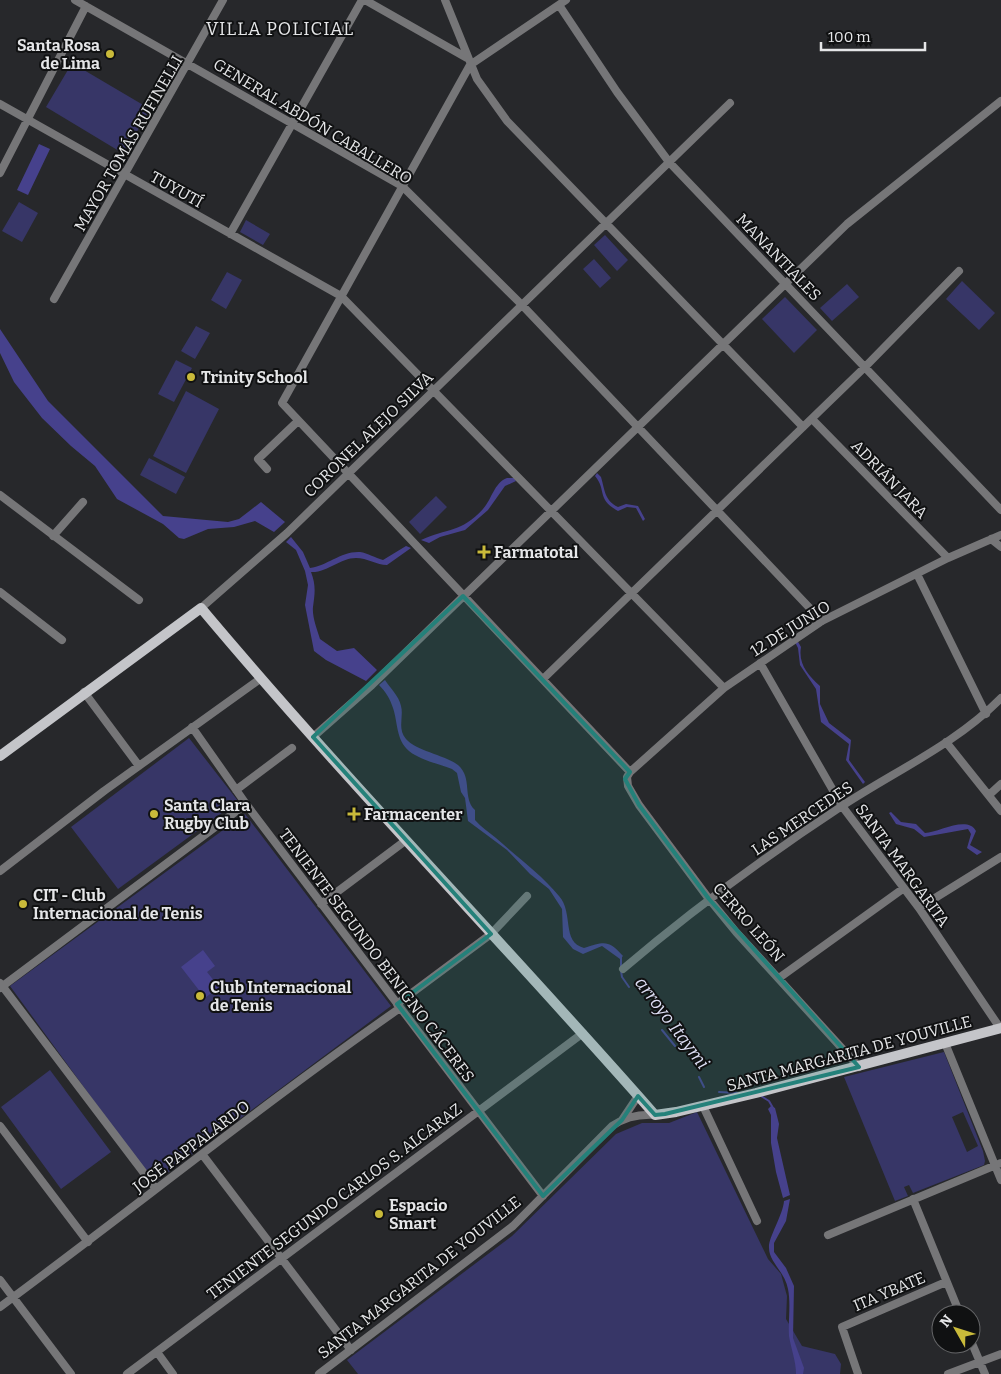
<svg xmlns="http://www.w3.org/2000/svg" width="1001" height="1374" font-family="Bitter,serif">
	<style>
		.green { fill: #373667; fill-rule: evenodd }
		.water { fill: #46418c }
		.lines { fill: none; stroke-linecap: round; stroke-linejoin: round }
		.stream { stroke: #46418c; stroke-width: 2 }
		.minor { stroke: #767678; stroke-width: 8 }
		.major { stroke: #c4c5c9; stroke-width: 10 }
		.marked { fill: #24817a; fill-opacity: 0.2; stroke: #24817a; stroke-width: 4; stroke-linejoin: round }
		.poi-dot { fill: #c9ba3a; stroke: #101112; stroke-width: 2 }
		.labels { text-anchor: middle; stroke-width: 4; stroke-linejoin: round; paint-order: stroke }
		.poi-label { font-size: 16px; font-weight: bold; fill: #e5e6e8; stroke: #101112; text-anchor: start }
		.street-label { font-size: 16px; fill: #e5e6e8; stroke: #101112 }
		.neighbourhood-label { font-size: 18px; letter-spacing: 1px; fill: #e5e6e8; stroke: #101112 }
		.water-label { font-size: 18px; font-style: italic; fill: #dcddf3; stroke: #101112 }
	</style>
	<rect width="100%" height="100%" fill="#27282b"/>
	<!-- green -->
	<path class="green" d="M72,63L150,109L124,154L46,107Z
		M19,202L38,213L22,242L2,231Z
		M246,220L270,234L263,245L240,232Z
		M605,235L628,260L617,271L594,245Z
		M594,259L611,278L600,288L583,269Z
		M227,272L242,280L226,309L211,300Z
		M962,281L995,313L979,330L946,299Z
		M847,284L859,297L832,321L820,308Z
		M785,297L817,330L794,353L762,319Z
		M196,326L210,333L195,359L181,351Z
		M176,360L192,368L174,402L158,394Z
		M186,391L219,409L186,473L153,456Z
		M149,458L185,477L176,494L140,475Z
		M436,496L447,507L420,534L409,522Z
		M189,738L238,801L118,889L71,827Z
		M245,814L391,1006L154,1183L10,986Z
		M944,1052L983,1151L985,1161L984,1165L913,1193L909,1185L904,1187L908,1196L895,1201L844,1077ZM963,1112L978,1146L967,1152L952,1117Z
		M50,1070L111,1152L61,1189L1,1107Z
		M697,1112L768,1259L781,1274L787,1296L786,1319L802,1346L835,1354L841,1364L840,1374H358L347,1360L512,1236L616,1134L642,1123H669Z"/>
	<!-- water -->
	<path class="water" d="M39,144L50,149L28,195L17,190Z
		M0,329L48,401L163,516L228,522L239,519L261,502L285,522L274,532L255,521L234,527L208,529L184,539L179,538L163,524L117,499L95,466L71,446L42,418L14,382L0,353Z
		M597,473L601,477C605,490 604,500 618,507L626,504L638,506L645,519L643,521L636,508L627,507L618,511C596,499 607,490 595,476Z
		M507,478H514L516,481L505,486L488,510L465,530L440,537L429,543L421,540C447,528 461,533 483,509C492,499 494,483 507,478Z
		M291,537L303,552L310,568C327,566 341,551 360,552C368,553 375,558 383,560L406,546L411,548L387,565C377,565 367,558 356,558C340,558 327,573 311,572C316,585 315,593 313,607C312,617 317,629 320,639L337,651L354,648L377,670L366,681L326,660L314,651L305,605L308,585L305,571L296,550L286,542Z
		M797,640L801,647C798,664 808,675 820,686V704L829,723L851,740L849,760L865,782L863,784L846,760L849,744L821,722L816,689L800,665L798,648L795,642Z
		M385,680C390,688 399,696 401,706C404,717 397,728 406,739C416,751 445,755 458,765C473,778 462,798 475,810V820C481,827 489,832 496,838C517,857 541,874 559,896C574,913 561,942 584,948C604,942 608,939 623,956L620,959L602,946L583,954L573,949L563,937L562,909L549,889L530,874L507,850L468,821L465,798L461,792L457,773L452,769C439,764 420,760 409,751C396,740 398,723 393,708C390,699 386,692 379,685Z
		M891,812L901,822L916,824L925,833C938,833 967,815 976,831L970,845L982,852L977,855L967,848L971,834L968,829L924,837L914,829L896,824L889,813Z
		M203,950L215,966L207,972L219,987L205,998L181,967Z
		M771,1106L775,1108L779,1124L777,1138L790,1195L783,1198L776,1172L771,1143V1115L768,1109Z
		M790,1199L786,1221L774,1243V1252L786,1268L794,1286L793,1338L804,1368L803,1374H796C796,1361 791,1349 789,1336C788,1321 791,1304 788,1289C785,1272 769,1262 769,1248C768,1238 783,1215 784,1201Z"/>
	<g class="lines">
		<!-- stream -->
		<path class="stream" d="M621,956V967
			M621,971L622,977L629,987
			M662,1030L675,1046
			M699,1077L704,1087
			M719,1092L737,1093
			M761,1096L769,1101L773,1108"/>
		<!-- minor -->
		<path class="minor" d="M75,0L402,186L522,305L822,621
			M365,0L467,58
			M445,0L477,79L507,121L803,427
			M566,0L470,65L282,403L630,772
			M559,5L617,92L669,162L1001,510
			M0,104L341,296L724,688
			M0,173L86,6
			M230,234L362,0
			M54,299L223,0
			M812,419L948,558
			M267,469L258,459L297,422
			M0,495L139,600
			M53,536L83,502
			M991,539L1001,547
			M917,574L986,714
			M0,592L62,640
			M201,608L287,533L730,103
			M760,663L842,806L919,908L1000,1028
			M543,679L865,367L959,271
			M84,692L139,766
			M192,727L246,804L543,1196
			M313,737L372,685L847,224L1001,101
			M946,742L1001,811
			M236,790L292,748
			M989,795L1001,784
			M0,871L104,791L260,679
			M321,904L405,841
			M919,908L1001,857
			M623,969C692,910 766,856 842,806C895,771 956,744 1001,698
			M779,978L904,888
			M0,983L156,1189
			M0,988L246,804
			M397,1004L491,934L527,896
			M945,1043L1001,1180
			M859,1067L736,932L709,899L639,805L628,786L627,777L630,772L724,688L822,621L948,558L1001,535
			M703,1106L757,1221
			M622,1120L638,1096
			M0,1126L88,1242
			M202,1154L351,1350
			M913,1199L960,1314
			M828,1235L1001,1163
			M0,1280L71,1374
			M0,1307C134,1208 264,1103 400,1008
			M971,1341L985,1374
			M157,1352L173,1374
			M127,1374L583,1033
			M319,1374L513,1226L612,1126C625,1117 639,1114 655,1115
			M858,1374L842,1327L946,1282
			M948,1374L1001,1354"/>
		<!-- major -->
		<path class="major" d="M0,756L201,608C347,782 505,944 655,1115L676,1112L756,1093L1001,1028"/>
	</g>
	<!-- marked area -->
	<path class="marked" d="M463,596L630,772L625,779L639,805L709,899L859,1067L665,1114L655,1115L638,1096L622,1120L543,1196L397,1004L491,934L313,737Z"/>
	<!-- markers -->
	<g class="poi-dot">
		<circle cx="110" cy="54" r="5"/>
		<circle cx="191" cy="377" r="5"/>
		<path d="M481.5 544.5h5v5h5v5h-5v5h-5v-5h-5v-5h5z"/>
		<circle cx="154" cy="814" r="5"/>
		<path d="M351.5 806.5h5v5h5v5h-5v5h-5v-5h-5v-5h5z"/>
		<circle cx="23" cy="904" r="5"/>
		<circle cx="200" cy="996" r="5"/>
		<circle cx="379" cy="1214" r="5"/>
	</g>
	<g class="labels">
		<!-- poi labels -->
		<g class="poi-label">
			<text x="100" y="51" text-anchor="end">Santa Rosa<tspan x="100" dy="18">de Lima</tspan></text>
			<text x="201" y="383">Trinity School</text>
			<text x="494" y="558">Farmatotal</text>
			<text x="164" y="811">Santa Clara<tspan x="164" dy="18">Rugby Club</tspan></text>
			<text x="364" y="820">Farmacenter</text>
			<text x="33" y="901">CIT - Club<tspan x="33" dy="18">Internacional de Tenis</tspan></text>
			<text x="210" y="993">Club Internacional<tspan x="210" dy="18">de Tenis</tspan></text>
			<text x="389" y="1211">Espacio<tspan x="389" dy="18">Smart</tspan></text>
		</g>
		<!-- street labels -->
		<g class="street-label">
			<text transform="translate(313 121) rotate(31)" y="6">GENERAL ABDÓN CABALLERO</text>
			<text transform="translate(128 143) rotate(-60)" y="6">MAYOR TOMÁS RUFINELLI</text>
			<text transform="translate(177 189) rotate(29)" y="6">TUYUTÍ</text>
			<text transform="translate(779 257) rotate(46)" y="6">MANANTIALES</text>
			<text transform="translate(368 434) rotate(-44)" y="6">CORONEL ALEJO SILVA</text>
			<text transform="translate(890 479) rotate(46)" y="6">ADRIÁN JARA</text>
			<text transform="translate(790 628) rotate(-32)" y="6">12 DE JUNIO</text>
			<text transform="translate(802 818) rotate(-34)" y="6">LAS MERCEDES</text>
			<text transform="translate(903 865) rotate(54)" y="6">SANTA MARGARITA</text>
			<text transform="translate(749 922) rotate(49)" y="6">CERRO LEÓN</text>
			<text transform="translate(377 955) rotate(53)" y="6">TENIENTE SEGUNDO BENIGNO CÁCERES</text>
			<text transform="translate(849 1053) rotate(-15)" y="6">SANTA MARGARITA DE YOUVILLE</text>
			<text transform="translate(191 1146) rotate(-37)" y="6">JOSÉ PAPPALARDO</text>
			<text transform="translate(334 1201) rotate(-37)" y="6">TENIENTE SEGUNDO CARLOS S. ALCARAZ</text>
			<text transform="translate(419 1277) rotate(-38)" y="6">SANTA MARGARITA DE YOUVILLE</text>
			<text transform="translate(889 1291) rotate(-23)" y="6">ITA YBATE</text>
		</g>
		<!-- neighbourhood labels -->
		<g class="neighbourhood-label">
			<text x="280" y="35">VILLA POLICIAL</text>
		</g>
		<!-- water labels -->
		<g class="water-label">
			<text transform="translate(672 1023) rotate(53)" y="6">arroyo Itaymi</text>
		</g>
	</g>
	<!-- north arrow -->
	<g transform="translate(956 1329) rotate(309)"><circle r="24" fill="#101112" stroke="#656668"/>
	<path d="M0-4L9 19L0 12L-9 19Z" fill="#c9ba3a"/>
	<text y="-8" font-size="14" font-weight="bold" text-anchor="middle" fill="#e5e6e8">N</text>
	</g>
	<!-- scale -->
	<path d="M821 42v8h104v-8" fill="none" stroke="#e5e6e8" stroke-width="2.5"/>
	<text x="828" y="42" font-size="15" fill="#e5e6e8" stroke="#101112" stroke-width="4" paint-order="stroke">100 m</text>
</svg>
